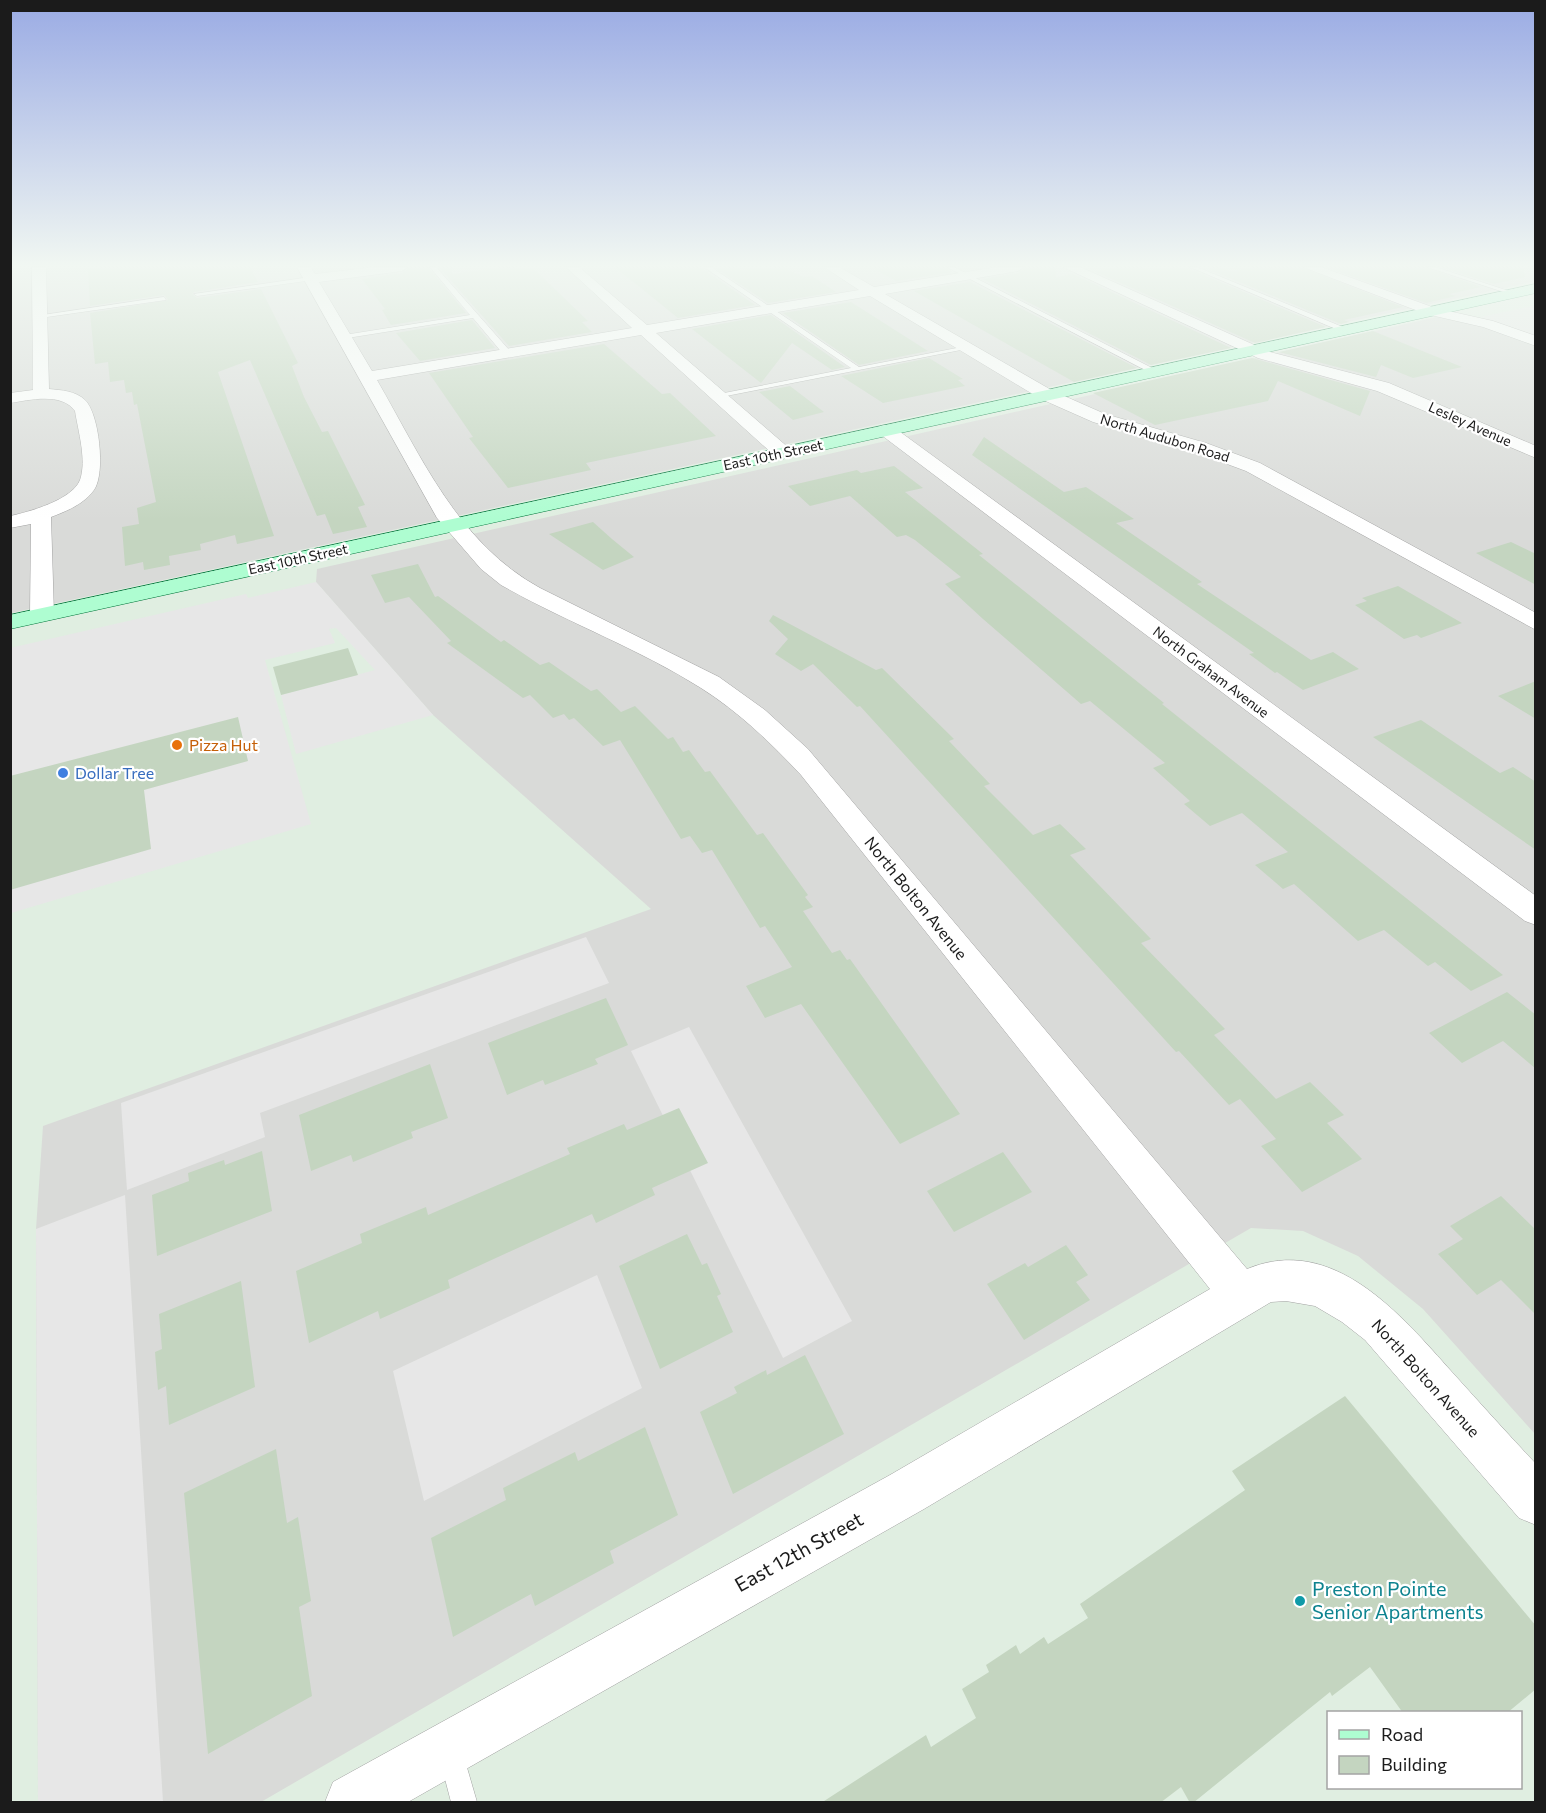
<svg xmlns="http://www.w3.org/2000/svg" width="1546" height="1813" font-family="Commissioner,sans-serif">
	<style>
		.residential { fill: #d9dad8 }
		.parking { fill: #e7e7e7 }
		.building { fill: #c4d5c0 }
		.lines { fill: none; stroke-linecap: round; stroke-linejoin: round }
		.lane-casing { stroke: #a2a2a2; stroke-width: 1 }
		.street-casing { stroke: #a2a2a2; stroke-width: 1 }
		.secondary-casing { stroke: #00753a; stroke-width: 1 }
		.lane { fill: #fff; fill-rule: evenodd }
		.street { fill: #fff; fill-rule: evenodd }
		.secondary { fill: #aefdd1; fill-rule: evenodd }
		.food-dot { fill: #e8710a; stroke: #fff; stroke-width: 2 }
		.shop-dot { fill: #3f7fe0; stroke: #fff; stroke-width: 2 }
		.culture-dot { fill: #0f9aa8; stroke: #fff; stroke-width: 2 }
		.labels { text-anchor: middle; stroke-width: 4.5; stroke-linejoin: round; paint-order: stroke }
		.far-street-label { font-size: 14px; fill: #1b1b1b; stroke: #fff }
		.food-label { font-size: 16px; fill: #c56008; stroke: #fff; text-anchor: start }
		.shop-label { font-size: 16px; fill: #366cbe; stroke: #fff; text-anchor: start }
		.street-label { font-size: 16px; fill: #1b1b1b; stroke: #fff }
		.near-street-label { font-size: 20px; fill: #1b1b1b; stroke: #fff }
		.near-culture-label { font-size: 20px; fill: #0d838f; stroke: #fff; text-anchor: start }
	</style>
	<rect width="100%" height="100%" fill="#e0eee1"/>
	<!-- residential -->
	<path class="residential" d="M10,267H1535L1536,281L11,613Z
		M1437,317L1481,326L1535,346V1434L1423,1309L1358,1256L1303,1231L1251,1228L261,1802H38L36,1229L43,1126L651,909L433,715L316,582L317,569Z"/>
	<!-- parking -->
	<path class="parking" d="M1532,306L1535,307V337L1481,317Z
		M316,582L433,715L296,754L281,695L375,670L336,628L329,629L335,643L265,660L311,824L11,913L10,648L246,594L248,598Z
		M586,937L609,983L260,1113L265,1137L127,1190L121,1103Z
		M689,1027L852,1321L783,1358L631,1051Z
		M125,1195L163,1802H38L36,1229Z
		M597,1275L642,1388L424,1501L393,1371Z"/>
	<!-- building -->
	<path class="building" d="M104,267H250L258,282L194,292L192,294L197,298L261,289L298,363L292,366L304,397L322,432L328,431L365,505L358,507L367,527L333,534L325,514L317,516L250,360L218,372L274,536L237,544L235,535L200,544L201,550L169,556L170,565L144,570L143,562L125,566L122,527L139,524L137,508L156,502L137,404L134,405L132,392L126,393L124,380L110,382L108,362L95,364L90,313L168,300L164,295L90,306L88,269Z
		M410,267H428L466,313L391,325L382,310L385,309L362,279L402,273Z
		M439,267H452V274L504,267L534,269L588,321L582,322L592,332L509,346Z
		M615,267H700L755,305L678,318Z
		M735,267L741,270L782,267L804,277L812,276L836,292L768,303L716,268Z
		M871,267H945L952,272L896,281Z
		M1026,267H1055L1056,277L1073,274L1231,348L1151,365L983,279L1018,273Z
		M1119,267H1140L1148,270L1176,267L1192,270L1326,327L1255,343L1094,271Z
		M1219,267L1231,271L1258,267H1301L1403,307L1344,320L1349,322L1341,324L1205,268Z
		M1326,267H1425L1481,287L1449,294L1456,296L1426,303Z
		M1441,267H1523L1525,277L1494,284Z
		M970,282L1137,368L1074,382L914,291Z
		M851,302L928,351L859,365L783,313Z
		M771,315L845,367L832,370L792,343L761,383L692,329Z
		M472,320L495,348L420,361L396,333Z
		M1373,331L1462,367L1413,378L1381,365L1376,377L1279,352Z
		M604,344L662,394L670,393L716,436L586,463L591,470L508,488L469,438L473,437L429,373Z
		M929,358L963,379L958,380L965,386L883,403L841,376Z
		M1252,358L1370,391L1360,416L1278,381L1268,401L1155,425L1093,393Z
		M790,386L824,412L793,420L759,392Z
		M984,437L1064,492L1086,487L1134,519L1116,523L1202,582L1197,584L1311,660L1333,652L1359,669L1303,690L1277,672L1275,673L1249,654L1254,653L972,455Z
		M894,466L923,488L905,492L983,554L979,555L1164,703L1162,704L1207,740L1503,975L1471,991L1435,962L1428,966L1384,930L1358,941L1294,884L1283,889L1255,865L1288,852L1242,813L1210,826L1184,804L1190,801L1153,768L1165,763L1090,701L1081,704L983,619L945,584L961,577L915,540L906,535L897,537L850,496L810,506L788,486L857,470L861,473Z
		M593,522L612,539L634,557L603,570L549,534Z
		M1511,542L1536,554V585L1476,553Z
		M418,564L435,597L438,596L501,642L504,640L540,665L549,662L591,691L597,689L621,712L635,706L668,739L673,737L683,752L689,750L705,772L710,771L757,835L763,833L808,895L805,897L813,907L803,911L832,953L840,950L847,960L850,959L960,1114L900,1144L801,1004L765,1018L746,986L792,967L765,926L760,928L712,850L702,853L690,836L681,839L620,740L603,746L574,718L569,720L564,714L553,718L530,695L523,698L447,643L451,641L409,597L385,603L371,575Z
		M1398,586L1436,608L1462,623L1421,638L1417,635L1404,639L1355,605L1367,601L1362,598Z
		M773,615L876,670L882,668L954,739L949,741L990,784L984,786L1033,835L1060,824L1086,849L1070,855L1151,939L1141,943L1225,1029L1214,1035L1276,1099L1310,1082L1344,1115L1327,1123L1362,1159L1302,1192L1261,1146L1276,1139L1240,1099L1229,1105L1179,1051L1176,1052L860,706L857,707L813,664L801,671L775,654L788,639L769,621Z
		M348,648L358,675L281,695L273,667Z
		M1536,681V719L1498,696Z
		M238,717L248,761L144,790L151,849L10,890V776Z
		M1421,720L1500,773L1513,767L1536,782V850L1373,737Z
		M1507,992L1536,1015V1069L1503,1041L1462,1063L1429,1033Z
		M606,998L628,1045L595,1059L598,1064L545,1085L543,1080L507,1095L488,1043Z
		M430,1064L448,1118L411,1132L413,1138L353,1162L351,1155L311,1171L299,1115Z
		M679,1108L708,1163L652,1188L655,1195L596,1223L592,1214L448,1280L450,1288L380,1319L378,1311L309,1343L296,1271L362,1243L360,1234L426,1207L428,1215L570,1154L567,1148L624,1124L627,1130Z
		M262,1151L272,1211L157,1256L152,1195L189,1181L188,1173L224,1160L225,1165Z
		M1003,1152L1032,1192L954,1232L927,1191Z
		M1501,1196L1536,1230V1315L1501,1280L1477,1295L1438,1254L1463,1239L1450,1226Z
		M687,1234L702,1265L707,1263L721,1294L717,1296L733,1332L660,1369L619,1266Z
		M1066,1245L1088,1275L1076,1282L1090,1300L1024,1340L987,1284L1025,1263L1028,1267Z
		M241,1281L255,1387L169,1425L166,1386L158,1390L155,1352L162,1349L159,1314Z
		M805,1355L844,1434L733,1494L700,1412L737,1393L734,1387L766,1370L767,1375Z
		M1345,1396L1536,1626V1689L1507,1713H1403L1370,1667L1332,1696L1330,1692L1193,1803H1190L1181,1787L1160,1803H821L926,1735L931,1747L976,1718L962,1689L989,1672L986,1665L1016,1645L1020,1654L1044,1637L1048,1644L1088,1618L1080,1604L1245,1490L1232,1471Z
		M645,1427L678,1515L610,1551L614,1563L535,1606L531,1594L453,1637L431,1538L506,1500L503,1488L575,1452L578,1461Z
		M276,1449L287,1523L298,1517L311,1601L299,1607L312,1696L208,1754L184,1493Z"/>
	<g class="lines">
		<!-- lane casing -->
		<g class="lane-casing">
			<path id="lane" d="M430,267H436L510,351V355H504L473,318L341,339L344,335L470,315Z
				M704,267H711L859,367L967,346L971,348L716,398V394H719L851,368Z
				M947,267H954L1158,371L1151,373Z
				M1190,267H1197L1350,330L1343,332Z
				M1427,267H1435L1515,293L1510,294Z
				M311,277L313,280L197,296L194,294Z
				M164,297L166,300L40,318L36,316Z
				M452,1743L461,1747L477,1802H451L439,1756L443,1747Z"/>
		</g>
		<!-- street casing -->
		<g class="street-casing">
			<path id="street" d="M32,267H46L49,389C61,390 76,391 85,400C99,413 106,473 94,490C84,504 67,511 51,517L54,615L50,620H34L30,615L31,524L10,528V516C29,512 72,500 80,480C87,460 78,431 75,411C61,392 30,400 10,403V393L33,390Z
				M297,267H310L315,274L375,267H408L402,271L319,282L372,371L632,328L566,267H579L647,325L859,290L824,267H839L874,287L997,267H1024L1018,271L885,294L1053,391L1105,414L1206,443L1260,463L1536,613V630L1246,471L1192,451L1093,422L1041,399L870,296L656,333L790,449L792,453L783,459L776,457L641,335L377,380C422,458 458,543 540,588L719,677L765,710L808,749L1247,1269C1333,1233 1401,1315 1452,1372C1480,1403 1508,1434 1536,1464V1525L1519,1518L1365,1340L1342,1322L1315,1306L1286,1301L1271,1302L924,1509L408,1802H325L333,1782L890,1475L1210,1289L801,775C771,743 739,712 701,688C638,648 566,622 501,585L481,569L437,518Z
				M1063,267H1080L1270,352L1389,383L1536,446V458L1377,391L1258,358Z
				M1303,267H1321L1435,308L1493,321L1536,336V346L1483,327L1426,314Z
				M886,425L892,426L1536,896V925L1525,921L880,434L877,430L880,426Z"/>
		</g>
		<!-- secondary casing -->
		<g class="secondary-casing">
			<path id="secondary" d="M1536,284V293L10,629V615Z"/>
		</g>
		<!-- lane -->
		<use href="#lane" class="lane"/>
		<!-- street -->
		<use href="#street" class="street"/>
		<!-- secondary -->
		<use href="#secondary" class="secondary"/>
	</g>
	<!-- sky -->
	<linearGradient id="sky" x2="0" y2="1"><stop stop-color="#9aabe4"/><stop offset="0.51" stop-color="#f1f7f2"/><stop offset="1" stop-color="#f1f7f2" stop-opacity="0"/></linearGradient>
	<rect width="1546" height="520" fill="url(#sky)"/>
	<!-- markers -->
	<circle class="food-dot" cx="177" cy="745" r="6"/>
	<circle class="shop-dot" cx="63" cy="773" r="6"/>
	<circle class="culture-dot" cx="1300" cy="1601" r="6"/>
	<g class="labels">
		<!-- far-street labels -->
		<g class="far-street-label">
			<text transform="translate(1470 424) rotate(24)" y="5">Lesley Avenue</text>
			<text transform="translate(1165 438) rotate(17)" y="5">North Audubon Road</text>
			<text transform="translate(773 455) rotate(-12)" y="5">East 10th Street</text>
			<text transform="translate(298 559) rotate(-12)" y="5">East 10th Street</text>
			<text transform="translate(1211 672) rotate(37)" y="5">North Graham Avenue</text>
		</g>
		<!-- food labels -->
		<g class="food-label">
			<text x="189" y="751">Pizza Hut</text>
		</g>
		<!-- shop labels -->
		<g class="shop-label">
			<text x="75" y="779">Dollar Tree</text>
		</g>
		<!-- street labels -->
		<g class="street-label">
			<text transform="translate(916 898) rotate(51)" y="6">North Bolton Avenue</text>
			<text transform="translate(1426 1378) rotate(48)" y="6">North Bolton Avenue</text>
		</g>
		<!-- near-street labels -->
		<g class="near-street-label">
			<text transform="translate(799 1552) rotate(-29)" y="7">East 12th Street</text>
		</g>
		<!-- near-culture labels -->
		<g class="near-culture-label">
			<text x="1312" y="1596">Preston Pointe<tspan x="1312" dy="23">Senior Apartments</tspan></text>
		</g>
	</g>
	<!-- border -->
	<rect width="1546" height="1813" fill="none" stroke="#1b1b1b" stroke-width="24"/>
	<!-- legend -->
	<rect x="1327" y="1711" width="195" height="78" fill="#ffffff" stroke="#a4a4a4" stroke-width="1.5"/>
	<rect x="1339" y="1730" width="30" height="9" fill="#aefdd1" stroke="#a4a4a4" stroke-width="1.5"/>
	<text x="1381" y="1741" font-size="18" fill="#1b1b1b">Road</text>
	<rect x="1339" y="1756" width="30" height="18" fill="#c4d5c0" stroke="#a4a4a4" stroke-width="1.5"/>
	<text x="1381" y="1771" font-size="18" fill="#1b1b1b">Building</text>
</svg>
